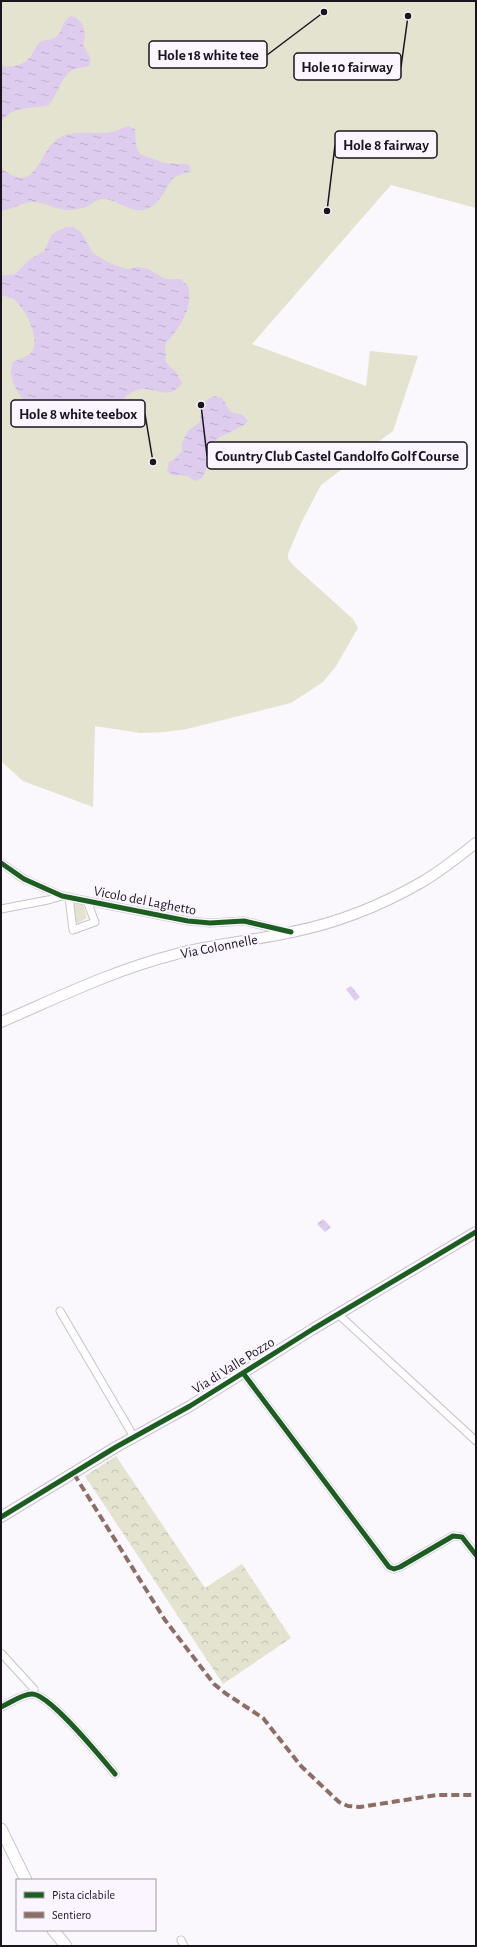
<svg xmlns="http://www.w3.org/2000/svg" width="477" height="1947" font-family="'Alegreya Sans',sans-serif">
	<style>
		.grass { fill: #e3e3cf }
		.forest { fill: url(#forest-crowns) }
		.water { fill: url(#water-ripples) }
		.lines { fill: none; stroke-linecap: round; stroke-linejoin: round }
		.street-casing { stroke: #c7c3ca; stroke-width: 9 }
		.secondary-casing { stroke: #c7c3ca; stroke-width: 12 }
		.primary-casing { stroke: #c7c3ca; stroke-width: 13 }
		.street { stroke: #fefeff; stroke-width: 7 }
		.secondary { stroke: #fefeff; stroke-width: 10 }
		.primary { stroke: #fefeff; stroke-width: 11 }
		.quiet { stroke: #8d6e63; stroke-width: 4; stroke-dasharray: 8 4; stroke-linecap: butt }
		.cycleway-casing { stroke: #faf5ff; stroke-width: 8 }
		.cycleway { stroke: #1b5e20; stroke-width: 5 }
		.labels { text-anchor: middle; stroke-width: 4; stroke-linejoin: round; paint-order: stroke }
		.street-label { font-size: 14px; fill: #19141d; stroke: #faf5ff }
		.leader { fill: none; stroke: #19141d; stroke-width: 1.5 }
		.callout-dot { fill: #19141d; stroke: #faf5ff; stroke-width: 1.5 }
		.callout { fill: #faf5ff; stroke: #19141d; stroke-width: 1.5 }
		.callout-label { font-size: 15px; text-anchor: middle; font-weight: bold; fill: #19141d }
	</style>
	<defs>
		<pattern id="forest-crowns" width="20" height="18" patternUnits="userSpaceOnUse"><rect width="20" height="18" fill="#e3e3cf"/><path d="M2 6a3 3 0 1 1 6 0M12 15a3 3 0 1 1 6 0" fill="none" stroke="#c2c2b1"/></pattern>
		<pattern id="water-ripples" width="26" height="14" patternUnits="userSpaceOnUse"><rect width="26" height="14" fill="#dce"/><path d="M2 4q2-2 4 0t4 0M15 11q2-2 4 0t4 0" fill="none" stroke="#bdaecc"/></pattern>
	</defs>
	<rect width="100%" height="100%" fill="#faf7fd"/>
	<!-- grass -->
	<path class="grass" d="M1,1H476V208L391,185L252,344L366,386L370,351L418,356L393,431L321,485L302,521L288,554V559L294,566L353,619L358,628L336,666L323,682L291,703L187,729L164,732L140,733L95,726L93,807L23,781L1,761Z
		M76,902L83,904L87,918L78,923L76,922L73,906Z"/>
	<!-- forest -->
	<path class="forest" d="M116,1456L205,1588L242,1564L291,1638L223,1684L85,1476Z"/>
	<!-- water -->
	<path class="water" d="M71,16C84,18 87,35 83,45L91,59L89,66C84,68 76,67 71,71C61,78 57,95 49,105C33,109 11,105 1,123V66C12,68 25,65 31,56C34,51 36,46 40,42C45,40 52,40 56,37C64,31 61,21 71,16Z
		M128,126L135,129L136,146L140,154L164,163L185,164L190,166L191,171C184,175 177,173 172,180C165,189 160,203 149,208C134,216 120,201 106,199C97,198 91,205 83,208C80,209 75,209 71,210C57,211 46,202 33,202C22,202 12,210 1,211V168C38,198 37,151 59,138C73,129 95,135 111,132C117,131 122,128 128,126Z
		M66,227H73L81,232L93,253L109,263L127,269L137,267L148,269L165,279H181L188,286C194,308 179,329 165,344L166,362L176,372L182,383C167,404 153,383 134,391C125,395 116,407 108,414L91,413L75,408L56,418C50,416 44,415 38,412C23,404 5,379 13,362C18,360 25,357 30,354C43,343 25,306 13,299C10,297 5,296 1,295V276L15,274L29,260L44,251L52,234Z
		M214,396L222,398L231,412L243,415L248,421L244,425L216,439L211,451L208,466L202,478L195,481L187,476L171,475L167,471L169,462L175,459L182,451V443L188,431L200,422C201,410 202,400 214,396Z
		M351,986L360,997L355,1001L346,989Z
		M323,1219L331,1227L325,1232L317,1224Z"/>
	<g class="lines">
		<!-- street casing -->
		<g class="street-casing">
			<path id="street" d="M1,863L24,879L62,896L188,921L210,923L244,921L289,932
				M69,897L73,930L95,922L87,901
				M1,909L48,900L62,896
				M60,1311L134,1437
				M338,1314L476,1441
				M243,1373L389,1567L394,1569L400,1567L453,1536L462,1537L476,1555
				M1,1653L34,1689
				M1,1707C10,1703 22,1694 32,1694C50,1694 102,1759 115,1774
				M181,1940L184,1946"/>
		</g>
		<!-- secondary casing -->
		<g class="secondary-casing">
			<path id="secondary" d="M1,1022C57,998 114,970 173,955C212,944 253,941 292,932C337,923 382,905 422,882C441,871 458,857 476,843
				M1,1517L116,1447L190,1406L313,1329L476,1232"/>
		</g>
		<!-- primary casing -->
		<g class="primary-casing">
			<path id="primary" d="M1,1829L26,1880
				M53,1930L66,1946"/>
		</g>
		<!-- street -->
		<use href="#street" class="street"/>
		<!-- secondary -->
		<use href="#secondary" class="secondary"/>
		<!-- primary -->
		<use href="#primary" class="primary"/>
		<!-- quiet -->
		<path class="quiet" d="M74,1474L165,1620L214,1684L225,1693L263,1718L301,1766L339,1802L348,1806L360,1807L437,1795H476"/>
		<!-- cycleway casing -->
		<g class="cycleway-casing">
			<path id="cycleway" d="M1,863L24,879L62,896L188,921L210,923L244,921L291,932
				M243,1373L389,1567L394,1569L400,1567L453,1536L462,1537L476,1555
				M1,1517L116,1447L190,1406L313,1329L476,1232
				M1,1707C10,1703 22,1694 32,1694C50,1694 102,1759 115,1774"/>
		</g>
		<!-- cycleway -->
		<use href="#cycleway" class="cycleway"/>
	</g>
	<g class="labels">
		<!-- street labels -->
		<g class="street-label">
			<text transform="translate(145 900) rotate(11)" y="5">Vicolo del Laghetto</text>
			<text transform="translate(219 946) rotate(-11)" y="5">Via Colonnelle</text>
			<text transform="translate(233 1365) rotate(-32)" y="5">Via di Valle Pozzo</text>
		</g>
	</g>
	<!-- callouts -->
	<path class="leader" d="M324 12L267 55M408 16L401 67M327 211L335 145M153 462L145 414M201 405L207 456"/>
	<g class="callout-dot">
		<circle cx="324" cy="12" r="4"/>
		<circle cx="408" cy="16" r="4"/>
		<circle cx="327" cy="211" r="4"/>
		<circle cx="153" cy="462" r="4"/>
		<circle cx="201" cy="405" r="4"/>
	</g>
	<g class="callout">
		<rect x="149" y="41" width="118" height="27" rx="4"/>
		<rect x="294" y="53" width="107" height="27" rx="4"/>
		<rect x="335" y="131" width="102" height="27" rx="4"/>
		<rect x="11" y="400" width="134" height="27" rx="4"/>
		<rect x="207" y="442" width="260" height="27" rx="4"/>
	</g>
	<g class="callout-label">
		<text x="208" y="60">Hole 18 white tee</text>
		<text x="347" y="72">Hole 10 fairway</text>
		<text x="386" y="150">Hole 8 fairway</text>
		<text x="78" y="419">Hole 8 white teebox</text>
		<text x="337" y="461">Country Club Castel Gandolfo Golf Course</text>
	</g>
	<!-- border -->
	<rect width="477" height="1947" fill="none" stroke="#19141d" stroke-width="4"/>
	<!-- legend -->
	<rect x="16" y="1879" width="140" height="52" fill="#faf5ff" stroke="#a09ba5"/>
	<rect x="24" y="1892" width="20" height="6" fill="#1b5e20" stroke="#a09ba5"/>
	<text x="52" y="1899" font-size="12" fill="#19141d">Pista ciclabile</text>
	<rect x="24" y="1912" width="20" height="6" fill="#8d6e63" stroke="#a09ba5"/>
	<text x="52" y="1919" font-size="12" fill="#19141d">Sentiero</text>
</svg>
